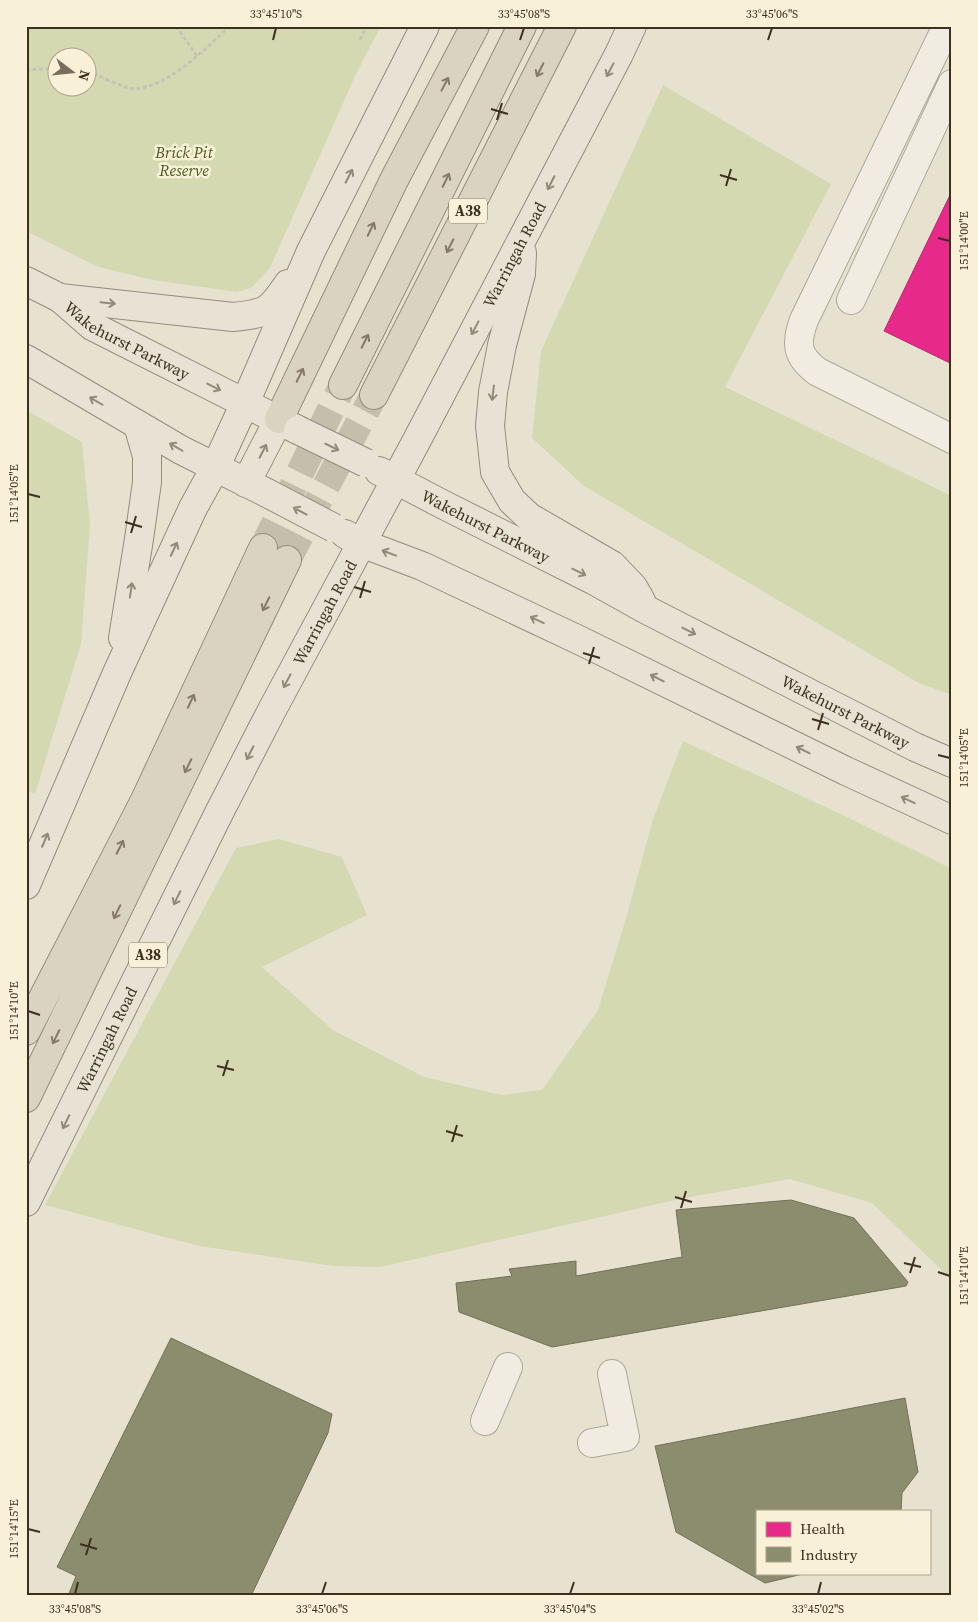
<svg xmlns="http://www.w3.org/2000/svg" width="978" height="1622" font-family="'Source Serif 4',serif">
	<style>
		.green { fill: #d5d9b2; fill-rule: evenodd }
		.health { fill: #e7298a; stroke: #b42b6a }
		.industry { fill: #8c8c6e; stroke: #757056 }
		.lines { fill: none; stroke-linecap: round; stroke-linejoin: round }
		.highway-tunnel { stroke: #c5bead; stroke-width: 28; stroke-dasharray: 28 14; stroke-linecap: butt }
		.minor-casing { stroke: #ada798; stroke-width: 30 }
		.major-casing { stroke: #928c7f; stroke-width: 30 }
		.highway-casing { stroke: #928c7f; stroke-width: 30 }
		.path { stroke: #c8c3b8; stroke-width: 3; stroke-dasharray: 4 2.5; stroke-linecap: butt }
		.minor { stroke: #f0ece2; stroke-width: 28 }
		.major { stroke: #e7e2d3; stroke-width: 28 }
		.highway { stroke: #dbd3c1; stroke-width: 28 }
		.major-bridge-casing { stroke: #928c7f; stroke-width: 30; stroke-linecap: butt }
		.major-bridge { stroke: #e7e2d3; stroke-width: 28 }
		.oneway { stroke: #857968 }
		.oneway2 { stroke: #928979 }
		.ticks { fill: none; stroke: #3e301f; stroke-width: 2 }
		.labels { text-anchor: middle; stroke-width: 5; stroke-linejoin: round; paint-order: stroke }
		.shield { fill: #f8f0d7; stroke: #766a56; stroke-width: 1 }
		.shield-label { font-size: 15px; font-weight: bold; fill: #3e301f }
		.park-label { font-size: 16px; font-style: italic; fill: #4b5c24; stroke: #f8f0d7 }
		.street-label { font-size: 16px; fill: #3e301f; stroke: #f8f0d7 }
		.neatline { fill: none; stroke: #3e301f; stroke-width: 2 }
		.ticks-label { font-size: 12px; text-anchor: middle; fill: #3e301f }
	</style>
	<rect width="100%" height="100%" fill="#e7e2d0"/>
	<!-- green -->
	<path class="green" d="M26,26H381L356,74L270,268L251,288L237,292L153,280L98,267L26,231ZM58,58H88V88H58Z
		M663,85L831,184L725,387L952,496V695L919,683L584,486L532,438L541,351Z
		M26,410L82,442L90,525L81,644L35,794L26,790Z
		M683,741L847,817L952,869V1280L872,1203L790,1179L680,1199L380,1267L333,1266L199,1246L45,1205L236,848L279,839L342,857L367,915L262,967L333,1030L424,1077L502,1095L542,1090L598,1010L627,915L653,819Z"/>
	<!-- health -->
	<path class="health" d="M952,191V364L884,331Z"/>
	<!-- industry -->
	<path class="industry" d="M791,1200L854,1218L908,1282L906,1286L552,1347L459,1312L456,1283L512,1276L509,1269L576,1261V1276L682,1257L676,1210Z
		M171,1338L332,1414L328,1433L251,1596H68L76,1576L57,1567Z
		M905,1398L918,1472L902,1493L901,1511H757V1573H807L765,1583L676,1532L655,1446Z"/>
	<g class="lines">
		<!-- highway-tunnel -->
		<path class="highway-tunnel" d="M263,548L343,385
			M287,560L374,395"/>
		<!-- minor casing -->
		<g class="minor-casing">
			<path id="minor" d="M947,26L804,320C795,344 797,357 818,372L952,439
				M851,300L952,84
				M485,1421L508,1367
				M592,1443L625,1437L612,1374"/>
		</g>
		<!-- major casing -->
		<g class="major-casing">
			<g id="major">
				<path d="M522,253L521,274L502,345L493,392L490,426L495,472L512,501L529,517L612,565L633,587L641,601"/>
				<path id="s1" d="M26,281L60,298L92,326L298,430"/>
				<path d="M60,298L233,317C266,314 270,311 288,284"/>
				<path d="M26,359L181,450L267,493"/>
				<path id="s2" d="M379,471L442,504L593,580L645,609L811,694L915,747L952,763"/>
				<path d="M246,483L279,419"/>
				<path d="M345,534L361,543L422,566L581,641L846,771L952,820"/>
				<path d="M123,638L139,539L147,482V456L138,425"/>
				<path d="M26,885L117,673L193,508L215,468L245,403L311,251L425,26"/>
				<path id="s3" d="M26,1202L220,811L272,710L417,440L619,54L632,26"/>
			</g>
		</g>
		<!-- highway casing -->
		<g class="highway-casing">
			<path id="highway" d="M343,385L522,26
				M374,395L562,26
				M279,419L394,180L475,26
				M26,1031L145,800L263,548
				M26,1098L287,560"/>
		</g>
		<!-- path -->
		<path class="path" d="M176,26L197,56
			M360,40L367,26
			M26,70L58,68
			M88,71C97,75 126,89 134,89C169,87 206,48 230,26"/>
		<!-- minor -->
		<use href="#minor" class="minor"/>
		<!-- major -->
		<use href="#major" class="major"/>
		<!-- highway -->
		<use href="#highway" class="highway"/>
		<!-- major-bridge casing -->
		<g class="major-bridge-casing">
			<path id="major-bridge" d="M298,430L366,463
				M267,493L334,528"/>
		</g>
		<!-- major-bridge -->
		<use href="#major-bridge" class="major-bridge"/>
	</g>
	<!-- one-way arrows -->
	<defs><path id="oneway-shaft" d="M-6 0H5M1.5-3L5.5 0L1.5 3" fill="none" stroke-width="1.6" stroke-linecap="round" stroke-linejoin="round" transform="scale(1.25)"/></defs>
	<g class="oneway">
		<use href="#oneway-shaft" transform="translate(540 70) rotate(117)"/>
		<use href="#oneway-shaft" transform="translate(445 84) rotate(-62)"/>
		<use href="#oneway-shaft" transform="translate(446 180) rotate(-64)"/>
		<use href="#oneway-shaft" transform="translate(371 229) rotate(-64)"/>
		<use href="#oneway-shaft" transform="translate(450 246) rotate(117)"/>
		<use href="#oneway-shaft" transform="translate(365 341) rotate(-63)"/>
		<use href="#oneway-shaft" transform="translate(300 375) rotate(-64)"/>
		<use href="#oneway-shaft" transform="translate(266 604) rotate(116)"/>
		<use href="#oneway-shaft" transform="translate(191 701) rotate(-65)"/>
		<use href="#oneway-shaft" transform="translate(188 766) rotate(116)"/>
		<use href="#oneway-shaft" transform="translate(120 847) rotate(-63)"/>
		<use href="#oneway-shaft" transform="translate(117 912) rotate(116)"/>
		<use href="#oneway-shaft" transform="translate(56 1037) rotate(116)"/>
	</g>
	<g class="oneway2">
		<use href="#oneway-shaft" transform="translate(610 70) rotate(118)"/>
		<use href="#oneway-shaft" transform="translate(349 176) rotate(-63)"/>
		<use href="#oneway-shaft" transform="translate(551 183) rotate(117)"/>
		<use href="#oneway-shaft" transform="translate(108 303) rotate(6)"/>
		<use href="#oneway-shaft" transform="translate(475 328) rotate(118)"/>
		<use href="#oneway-shaft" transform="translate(214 387) rotate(27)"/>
		<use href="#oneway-shaft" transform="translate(493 393) rotate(97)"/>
		<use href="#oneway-shaft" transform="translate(96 401) rotate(-150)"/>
		<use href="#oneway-shaft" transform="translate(176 447) rotate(-150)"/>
		<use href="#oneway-shaft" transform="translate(332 447) rotate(26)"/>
		<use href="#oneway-shaft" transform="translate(263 451) rotate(-63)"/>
		<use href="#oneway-shaft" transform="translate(300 511) rotate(-152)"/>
		<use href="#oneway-shaft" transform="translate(174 549) rotate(-65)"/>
		<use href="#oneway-shaft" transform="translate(389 553) rotate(-159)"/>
		<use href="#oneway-shaft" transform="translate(579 572) rotate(26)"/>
		<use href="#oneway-shaft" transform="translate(131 590) rotate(-81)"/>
		<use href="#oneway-shaft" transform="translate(537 620) rotate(-155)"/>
		<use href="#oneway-shaft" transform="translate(689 631) rotate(27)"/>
		<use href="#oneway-shaft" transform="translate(657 678) rotate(-154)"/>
		<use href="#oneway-shaft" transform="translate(287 681) rotate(118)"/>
		<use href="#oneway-shaft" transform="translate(803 750) rotate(-154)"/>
		<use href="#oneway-shaft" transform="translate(250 753) rotate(117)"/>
		<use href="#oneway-shaft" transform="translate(908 800) rotate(-155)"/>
		<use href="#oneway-shaft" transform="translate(45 840) rotate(-67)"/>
		<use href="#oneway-shaft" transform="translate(177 898) rotate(116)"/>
		<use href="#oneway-shaft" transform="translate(66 1122) rotate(116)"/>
	</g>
	<!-- ticks -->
	<path class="ticks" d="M273,40L276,28M520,40L524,28M768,40L772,28M491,109L508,114M497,120L502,103M720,175L737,180M726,186L731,169M938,238L950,241M28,494L40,497M125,522L142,527M131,533L136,516M354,587L371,592M360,598L365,581M583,653L600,658M589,664L594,647M812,719L829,724M818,730L823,713M938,755L950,758M28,1011L40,1015M217,1066L234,1070M223,1076L228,1060M446,1131L463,1136M452,1142L457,1125M675,1197L692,1202M681,1208L686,1191M904,1263L921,1267M938,1272L950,1276M910,1273L915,1257M28,1529L40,1532M80,1544L97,1549M86,1555L91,1538M75,1594L78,1582M322,1594L326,1582M570,1594L574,1582M818,1594L821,1582"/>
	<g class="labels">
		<!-- shield labels -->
		<g class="shield">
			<rect x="449" y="198.5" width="38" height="25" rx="4"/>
			<rect x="129" y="942.5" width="38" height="25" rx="4"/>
		</g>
		<g class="shield-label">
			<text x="468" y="216">A38</text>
			<text x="148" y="960">A38</text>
		</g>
		<!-- park labels -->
		<g class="park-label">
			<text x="184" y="158">Brick Pit<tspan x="184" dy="18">Reserve</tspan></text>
		</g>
		<!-- street labels -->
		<g class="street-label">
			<text dy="6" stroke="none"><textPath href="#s3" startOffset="1066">Warringah Road</textPath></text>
			<text dy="6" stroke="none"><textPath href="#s1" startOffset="118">Wakehurst Parkway</textPath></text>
			<text dy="6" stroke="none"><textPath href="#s2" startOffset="120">Wakehurst Parkway</textPath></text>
			<text dy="6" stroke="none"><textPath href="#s3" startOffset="661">Warringah Road</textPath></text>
			<text dy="6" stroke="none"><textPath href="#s2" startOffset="525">Wakehurst Parkway</textPath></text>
			<text dy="6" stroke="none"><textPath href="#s3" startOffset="181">Warringah Road</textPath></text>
		</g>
	</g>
	<!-- border -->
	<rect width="978" height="1622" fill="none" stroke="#f8f0d7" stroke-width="55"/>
	<!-- legend -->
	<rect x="756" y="1510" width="175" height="65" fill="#f8f0d7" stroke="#aea38d"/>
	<rect x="766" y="1522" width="25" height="15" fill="#e7298a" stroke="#aea38d"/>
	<text x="800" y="1534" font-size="15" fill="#3e301f">Health</text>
	<rect x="766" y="1547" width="25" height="15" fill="#8c8c6e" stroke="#aea38d"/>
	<text x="800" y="1560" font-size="15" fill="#3e301f">Industry</text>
	<!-- north arrow -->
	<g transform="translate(72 72) rotate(106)"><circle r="24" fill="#f8f0d7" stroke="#aea38d"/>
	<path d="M0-4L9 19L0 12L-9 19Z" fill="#796e5d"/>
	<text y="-8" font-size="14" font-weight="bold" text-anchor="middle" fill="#3e301f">N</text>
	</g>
	<rect x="28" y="28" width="922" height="1566" class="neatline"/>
	<g class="ticks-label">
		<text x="276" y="18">33°45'10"S</text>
		<text x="524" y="18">33°45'08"S</text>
		<text x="772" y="18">33°45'06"S</text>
		<text transform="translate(964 241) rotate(-90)" y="4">151°14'00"E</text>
		<text transform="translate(14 494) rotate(-90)" y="4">151°14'05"E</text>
		<text transform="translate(964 758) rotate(-90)" y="4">151°14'05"E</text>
		<text transform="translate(14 1011) rotate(-90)" y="4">151°14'10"E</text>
		<text transform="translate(964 1276) rotate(-90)" y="4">151°14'10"E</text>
		<text transform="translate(14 1529) rotate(-90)" y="4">151°14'15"E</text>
		<text x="75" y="1613">33°45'08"S</text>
		<text x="322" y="1613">33°45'06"S</text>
		<text x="570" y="1613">33°45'04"S</text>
		<text x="818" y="1613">33°45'02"S</text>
	</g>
</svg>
